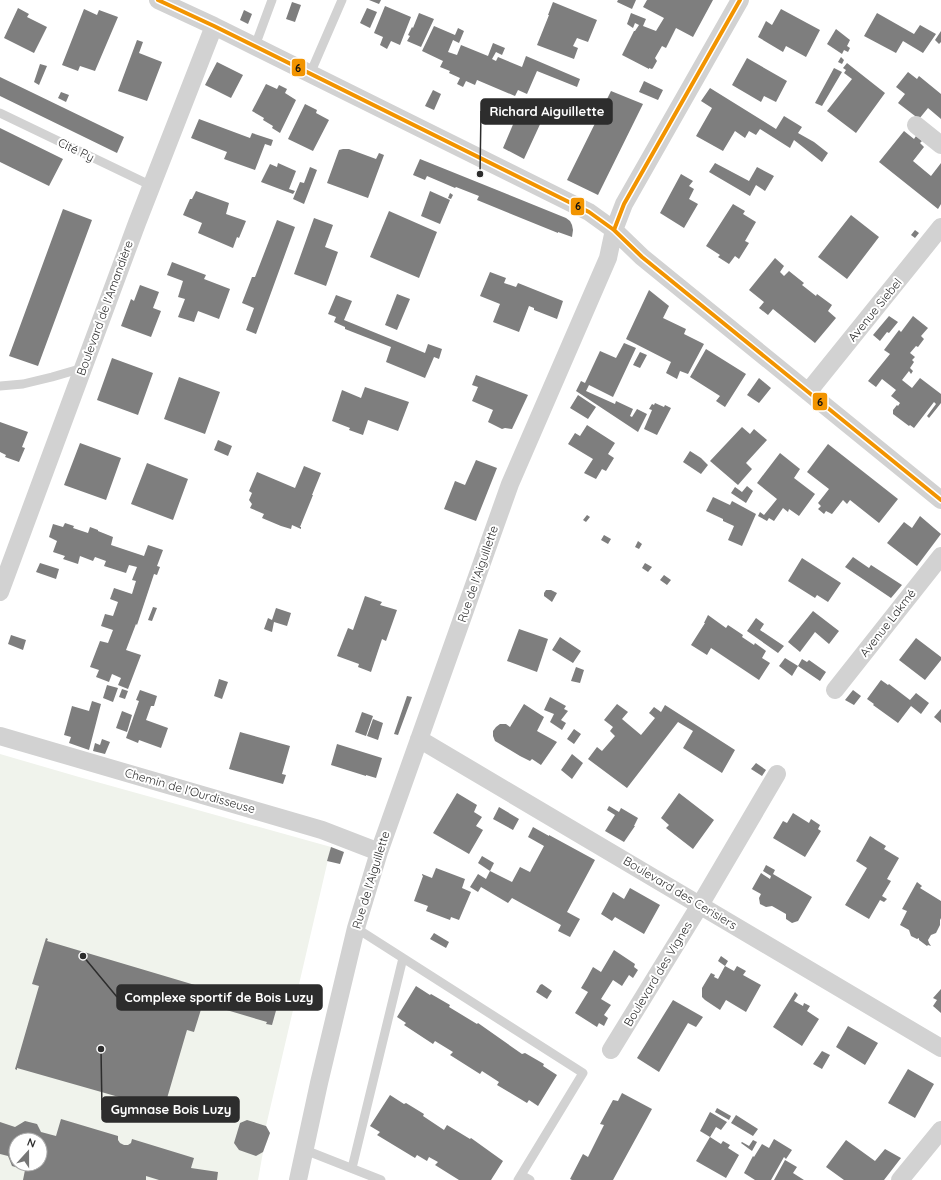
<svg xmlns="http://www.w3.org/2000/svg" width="941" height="1180" font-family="Quicksand,sans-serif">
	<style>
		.green { fill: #f0f3ec; fill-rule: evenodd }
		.building { fill: #7e7e7e; fill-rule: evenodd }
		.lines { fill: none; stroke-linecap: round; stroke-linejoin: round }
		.lane { stroke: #d2d2d2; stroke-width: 9 }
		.street { stroke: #d2d2d2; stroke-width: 18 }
		.bus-1-casing { stroke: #fff; stroke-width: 7 }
		.bus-1 { stroke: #f29400; stroke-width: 4 }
		.labels { text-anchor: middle; stroke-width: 4; stroke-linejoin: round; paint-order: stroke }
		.street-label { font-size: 12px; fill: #2d2d2d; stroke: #fff }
		.leader { fill: none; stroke: #2d2d2d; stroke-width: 1.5 }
		.callout-dot { fill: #2d2d2d; stroke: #fff; stroke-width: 1.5 }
		.callout { fill: #2d2d2d; stroke: #2d2d2d; stroke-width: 1.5 }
		.callout-label { font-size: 13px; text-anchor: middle; font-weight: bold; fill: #fff }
		.line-badge { stroke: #fff; stroke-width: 1.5 }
		.pale-badge-label { font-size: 11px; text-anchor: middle; font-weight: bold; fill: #111 }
	</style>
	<rect width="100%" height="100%" fill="#fff"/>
	<!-- green -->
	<path class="green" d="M0,754L79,777L331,847L266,1126L270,1133L263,1152L258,1180H0ZM16,1140H40V1164H16Z"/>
	<!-- building -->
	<path class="building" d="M369,0H381L379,4Z
		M618,0H636L632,9L617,2Z
		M647,0H713L693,37L676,28L666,48L662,46L655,58L657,61L653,68L652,69L649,68V69L622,55L634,31H635L639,25L635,23L633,28L627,24L631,13L646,19L643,26L656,31L664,18L643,7Z
		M292,2L301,5L295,22L286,19Z
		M553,2L597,20L588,42L577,38L573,46L578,48L574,59L537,45L549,15H548Z
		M385,6L411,17L400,45L391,41L387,49L380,45L383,37L374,33Z
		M18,8L29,14L27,17L47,27L34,53L4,38Z
		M367,8L377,12L370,28L360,23Z
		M84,9L97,15L99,10L118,17L95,71L80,66L78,71L62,65Z
		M781,9L820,30L806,57L786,46L783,52L758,37L766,21L772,25Z
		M244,10L252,14L248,24L240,20Z
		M419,13L434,19L421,47L407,41L410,36L408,35L412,27L413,28Z
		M877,13L914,34L920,25L936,34L923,53L903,41L896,53L864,36Z
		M434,26L455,35L458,28L464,31L459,43L453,40L448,52L457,55L461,45L488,56L493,43L505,48L502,55L496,52L492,59L496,61L498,57L522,67L526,56L580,79L577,87L537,71L527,94L518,90L515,96L477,80L475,85L466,81L463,87L457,84L460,78L449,73L450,71L440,67L443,61L422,51Z
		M836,29L850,40L847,46L850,48L848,52L844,50L842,54L827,44Z
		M941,31V42L939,44L935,40Z
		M137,40L143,42L139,53L162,62L147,101L118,91Z
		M841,57L844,60L842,64L838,62Z
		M747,58L787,81L776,102L764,96L761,102L732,85Z
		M217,62L243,75L231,98L205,85Z
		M847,63L885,93L856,133L827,111L852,79L844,73L846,70L843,68Z
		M40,64L47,66L39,85L34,82Z
		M834,68L842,72L822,106L815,103Z
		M908,72L917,79L919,76L941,94V119L928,108L919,119L898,103L905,94L896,87Z
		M0,77L124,137L117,153L0,96Z
		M644,81L663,90L658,100L639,92Z
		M266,84L277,89L279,85L287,89L285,93L296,100L280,133L272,128L273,126L263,120L264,118L252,111Z
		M710,88L776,129L784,116L802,127L798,133L814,142L828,153L822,162L794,140L790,148L760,129L756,135L749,131L745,138L735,131L723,151L696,136L712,108L701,101Z
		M433,90L441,94L434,110L425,106Z
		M611,91L643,104L598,195L567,180Z
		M61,92L69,95L66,102L58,98Z
		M305,104L317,110L316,113L329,120L313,151L288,139Z
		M541,104L548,107L524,159L503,148L520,108L535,116Z
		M199,119L250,138L252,133L273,140L271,146L265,144L255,170L224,159L227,152L191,138Z
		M0,128L63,159L49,186L0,162Z
		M904,131L914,139L916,136L922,141L920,143L924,147L913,161L931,176L941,163V204L938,209L879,162Z
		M343,149H349L376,159L379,153L384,155L368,198L327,183L339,150Z
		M420,159L566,218L570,221L572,225L573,230L572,237L558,232V233L477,200L479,196L456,187L455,188L427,176L425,180L413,175Z
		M278,163L296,171L289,189L295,191L293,194L261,182L270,164L277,167Z
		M715,163L749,181L757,167L774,176L765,191L756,185L750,196L709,172Z
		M310,167L317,170L304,204L293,199L300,182L304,183Z
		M681,174L693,181L689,186L694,189L689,199L698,204L684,228L660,213Z
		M196,191L229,203L226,214L246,221L239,238L237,237L233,248L198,233L202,223L183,215L190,199H192Z
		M430,191L450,200L440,224L421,216Z
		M450,193L453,195L451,199L448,198Z
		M733,204L745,211L743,214L756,222L745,241L749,243L739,259L735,256L729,264L718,257L720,255L706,246Z
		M63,209L92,220L38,366L9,356Z
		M389,211L437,232L419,278L370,257Z
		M851,215L879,237L847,279L818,257Z
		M314,218L333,225L325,247L338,252L326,286L294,274Z
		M277,220L295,227L256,334L246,330L254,308L242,303L252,277H255Z
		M915,230L919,233L915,238L911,235Z
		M775,258L784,266L780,272L784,276L789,271L804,283L802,285L816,296L817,294L832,305L828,311L836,318L815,343L773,309L768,315L759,308L764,302L749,290Z
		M172,262L206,275L204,279L230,289L219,319L198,311L194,322L178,317L185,299L178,297L183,281L167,275Z
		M490,272L506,278L504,283L516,287L518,283L563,301L557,319L534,310V308L529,306L519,332L493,322L500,304L480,296Z
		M140,285L159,292L153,308L161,311L151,337L121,326L131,299L134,301Z
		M649,290L669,306L663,318L686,329L684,334L704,344L688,374L680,371L677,379L666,373L671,362L626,339Z
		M397,294L410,299L397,330L385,325Z
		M336,295L352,301L344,320L425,353L428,344L442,349L439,359L434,357L425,378L386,362L391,347L345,329V327L334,322L336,317L328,314Z
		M889,316L898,322L889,333L887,332L880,341L873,335Z
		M913,316L928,328L921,336L924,339L918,347L916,346L910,353L915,357L912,360L914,362L910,368L913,371L911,374L909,371L902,380L912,388L920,378L941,394V403L929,418L927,416L936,404L934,402L914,428L910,425L909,426L893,414V410L897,405L898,406L900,403L891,396L896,390L882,379L876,387L868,381L890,354L884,350L899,330L901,332Z
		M624,343L636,348L613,397L589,385L586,391L615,404L616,401L633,409L630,416L632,417L637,409L647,414L638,432L576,391L581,381L585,383L600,351L616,358Z
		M706,349L746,374L725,407L716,401L720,396L690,377Z
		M640,352L647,355L640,368L633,365Z
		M112,358L153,373L138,415L97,400Z
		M476,375L528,395L512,429L505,428L502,429L488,422L493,410L472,401L478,387L472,385Z
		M179,377L220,392L205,434L164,419Z
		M759,378L771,388L759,403L747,395Z
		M365,387L409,402L398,431L368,420L363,435L349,430L350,428L332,421L342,390L361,398Z
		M578,395L596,407L588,419L570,408Z
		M655,403L664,407L665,405L671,408L657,435L644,429L652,410L649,409L652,404L654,405Z
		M0,422L28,432L22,447L25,448L19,462L5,457L6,455L0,452Z
		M587,425L615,443L608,454L614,458L606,471L602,469L596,479L584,473L593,459L568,444L575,433L580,436Z
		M742,427L750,434L754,429L767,440L746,463L752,469L738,485L710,461Z
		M218,440L232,446L228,456L214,450Z
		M80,443L121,458L106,500L64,485Z
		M828,444L898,499L879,523L850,500L847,504L843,500L832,514L826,511L824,514L818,509L821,506L818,503L829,489L807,472Z
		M690,451L701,458L708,465L701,474L683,462Z
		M780,453L800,469L794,478L815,494L799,516L789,509L788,512L783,508L774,521L769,518L767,521L758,516L760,512L764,515L777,499L757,483Z
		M476,460L497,468L476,521L444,509L455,481L465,485Z
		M147,463L188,479L173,520L131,504Z
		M304,466L321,473L312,495H313L300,527H301V529L292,525L291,529L281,526L262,518L264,514L250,508L252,504L249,500L252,493L249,491L257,472L295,488Z
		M747,486L753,491L746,503L731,493L735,487L742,492Z
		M713,497L730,505L732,501L756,514L742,546L728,540L734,526L723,521V519L706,511Z
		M587,515L590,517L586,522L583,520Z
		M920,516L941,534L917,566L887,543L904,522L912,528Z
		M65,523L74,526L73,528L88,533L90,527L98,530V531L113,537L111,545L144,556L148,545L163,550L157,566L160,567L157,575L154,574L137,625L136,624L126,650L141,655L128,689L118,685L121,678L112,674L109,682L96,677L99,670L90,667L100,641L108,643L113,630L101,626L105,614L113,616L118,602L110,599L114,588L132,594L136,581L132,580L137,567L129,565L126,573L104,566L106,561L95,557L93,561L80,556L78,564L63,559L65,556L53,552L57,541L49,537L53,524L63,527Z
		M604,535L611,539L608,544L601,540Z
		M638,541L642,544L639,549L635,547Z
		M853,557L869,568L871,565L902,585L891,598L845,567Z
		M802,558L841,583L828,602L817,595L815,598L788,581Z
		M40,563L59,569L56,579L36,572Z
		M645,563L652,567L648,572L642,568Z
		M664,575L671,580L667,585L660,580Z
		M546,590H551L557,593L552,602L544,596V593Z
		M365,596L382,602L380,605L397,610L386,641L382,639L371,672L358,667L359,664L337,656L348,628L353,630Z
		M153,607L157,608L152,621L148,620Z
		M276,608L291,613L287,626L274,622L272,632L264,629L268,618L272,620Z
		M813,611L839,631L829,644L815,632L800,652L788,642Z
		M708,615L726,628L728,625L743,635L742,637L754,645L755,643L766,651L762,658L770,663L759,680L711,648L707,655L691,645L705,623H704Z
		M756,618L764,624L760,630L784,646L778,653L747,631Z
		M519,629L548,639L537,672L507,661Z
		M11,635L26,640L23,650L8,644Z
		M560,637L581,651L573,663L552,650Z
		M916,638L941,657V660L925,680L899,660Z
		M785,658L798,666L802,659L807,662L809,660L826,672L820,681L798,666L792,676L779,666Z
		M576,667L584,670L580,683L571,681Z
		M219,679L228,682L222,699L214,696Z
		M881,680L888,685L889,684L910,700L916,693L929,703L921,714L911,706L898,723L873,705L874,704L867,699Z
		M107,685L118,688L113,702L103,698Z
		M122,689L128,691L125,699L119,697Z
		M140,690L157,696L154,706H151L146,720L168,728L161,748L139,740L138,743L126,738L139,701L136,700Z
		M853,690L861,696L854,705L845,700Z
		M407,696L412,697L398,735L394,734Z
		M550,697L566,706L564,709L568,711L561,720L566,723L562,730L550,722L554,714L544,710Z
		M92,701L101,704L89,750L69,743L71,737L64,735L72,706L89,711Z
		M524,704L544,717L537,731L557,742L541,765L532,759L530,761L520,756L495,741L493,736V731L496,727L500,724H506L510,727Z
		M617,704L628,712L622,719L641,735L655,718L649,713L654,707L661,712L665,705L735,750L722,773L683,748L693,731L678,722L627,788L588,759L597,747L602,751L615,736L610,731L613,727L604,720Z
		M941,709V723L934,717Z
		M122,711L132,715L127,732L116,728Z
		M362,712L373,716L366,736L355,732Z
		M373,719L383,723L378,740L367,736Z
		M574,729L581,734L574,744L567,739Z
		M240,732L290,746L282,774L286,775L283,784L229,769Z
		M102,739L110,742L105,754L93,751L95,743L100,745Z
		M337,744L382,758L376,778L366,775V776L331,765Z
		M572,754L583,763L572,779L561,770Z
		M756,763L766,770L762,776L751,769Z
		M457,793L477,805L474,812L482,817L476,826L483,830L469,854L433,833Z
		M679,793L714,820L693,849L666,828L669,825L661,818Z
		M609,806L619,812L621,808L638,818L634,826H635L624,842L605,831L615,815L607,810Z
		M499,807L519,819L513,830L493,819Z
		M793,813L809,823L811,819L820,825L818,829L821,831L805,857L773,838L783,821L787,823Z
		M533,827L549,836V835L595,860L567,912L580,919L570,937L558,931L561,925L512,898L508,903L481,887L478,892L470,887L478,874L486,879L490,871L478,863L482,856L494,863L490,871L512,882L520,867L530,872L544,846L528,837Z
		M870,836L886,846L884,849L899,858L887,879L891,881L882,896L887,899L884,902L880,900L869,919L845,905L867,868L856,861Z
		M331,847L344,852L340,864L327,861Z
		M766,865L775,870L773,874L812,897L798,921L792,923L786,919V914L772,906L766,907L760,904L759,898L761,894L752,889L761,873L770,879L771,876L763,871Z
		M436,868L465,879L462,888L471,892L459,920L451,917L450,920L426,911L428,906L414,901L423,876L422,875V874L432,878Z
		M917,882L922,886L920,888L941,901V918L940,920V925L936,933L931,935L928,940L929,943L931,946L928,945L927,946L919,940V938L917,939L911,936L909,930L900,925L907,911L902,909Z
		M630,888L660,905L644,934L615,917L612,921L601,914L613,892L624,899Z
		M434,933L449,942L446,948L430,939Z
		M46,938L48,939L47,941L205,988L206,987L219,990V992L271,1007V1005L277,1007L272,1025L266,1024L267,1022L203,1003L194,1032L187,1030L163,1112H161V1109L17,1068V1070L15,1069L39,986L32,984Z
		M614,950L635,964L634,967L638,970L633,978L629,975L622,986L613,980L601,999L611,1005L604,1015L608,1018L604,1026L599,1023L597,1027L575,1013L588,992L581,988L587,978L593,967L601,972Z
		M721,956L728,961L725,966L718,961Z
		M725,966L734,971L737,966L746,971L743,975L761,985L746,1012L726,1000L720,1010L705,1000L702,997V988L711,973L715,975L714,977L718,979Z
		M542,984L552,991L547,999L536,992L540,985Z
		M416,986L430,995L431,994L450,1005L449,1007L477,1024L478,1023L522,1054L525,1053L544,1064L543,1066L557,1075L538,1106L529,1100L527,1103L497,1085L499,1082L482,1071L480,1074L450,1055L453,1052L435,1041L433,1044L404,1025L406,1023L397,1017Z
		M941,989V1013L933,1006L937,1000L933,998Z
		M795,992L798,995L794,1001L803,1006L804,1003L810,1006L807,1011L819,1019L802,1046L773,1027Z
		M673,1000L703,1017L696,1027L688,1023L659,1072L637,1058Z
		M848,1026L878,1043L865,1065L836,1047Z
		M822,1051L830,1055L822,1069L813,1064Z
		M908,1069L934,1084L915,1118L888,1103Z
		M622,1093L652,1109L613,1180H572L570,1179L583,1154L588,1157L604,1125L600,1124L613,1100L618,1101Z
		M390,1095L404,1104L406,1103L424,1114L423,1116L444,1130L447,1125L470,1139L471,1138L503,1161L491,1180H459L435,1165L438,1162L429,1157L427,1161L417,1155L415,1158L377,1135L380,1132L370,1126Z
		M717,1108L731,1116L729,1120L715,1112Z
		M710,1112L727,1122L721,1130L716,1127L710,1137L721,1144L723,1141L730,1145L728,1148L739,1155L726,1178L696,1161L710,1137L700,1131Z
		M736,1115L758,1129L753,1136L731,1123Z
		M61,1119L118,1136V1140L120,1143L124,1145H128L131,1143L132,1139L194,1158L191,1168L218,1172L217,1180H159L146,1176V1180H23L25,1170L12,1166L8,1156L0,1154V1122L15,1127L25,1121L37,1124L41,1132L56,1136ZM16,1140H40V1164H16Z
		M247,1120L266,1126L270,1133L263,1152L256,1156L239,1150L234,1143L240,1123Z
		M774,1139L792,1150L786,1159L784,1157L771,1180H755L744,1173L753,1156L754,1157L762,1144L769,1148Z
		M753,1140L757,1142L752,1151L741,1143L742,1142L749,1146Z
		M846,1140L875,1161L885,1149L901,1158L884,1180H844L826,1167Z
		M785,1160L797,1167L793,1173L804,1180H774Z"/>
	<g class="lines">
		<!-- lane -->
		<path class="lane" d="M255,46L272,0
			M310,74L342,0
			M0,113L152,186
			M0,386L23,384L52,377L83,368
			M356,928L583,1073L518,1180
			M305,1150L381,1180
			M352,1168L403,958
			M521,1175L530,1180"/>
		<!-- street -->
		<path class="street" d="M158,0L214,26L589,212L614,230L642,257L941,500
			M916,125L941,145
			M808,392L941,227
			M0,592L137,223L214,26
			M835,690L941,556
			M0,736L322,830L379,852
			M419,739L941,1048
			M611,1050L700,905L777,774
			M298,1180L319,1083L356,928L379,852L510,484L608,258L614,230L624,204L740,0
			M900,1180L941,1130"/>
		<!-- bus-1 casing -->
		<g class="bus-1-casing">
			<path id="bus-1" d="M158,0L214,26L589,212L614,230L642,257L941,500
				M614,230L624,204L740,0"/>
		</g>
		<!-- bus-1 -->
		<use href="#bus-1" class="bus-1"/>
	</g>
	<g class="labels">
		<!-- street labels -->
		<g class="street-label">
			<text transform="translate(76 150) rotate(26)" y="4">Cité Py</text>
			<text transform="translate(105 308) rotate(-70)" y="4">Boulevard de l'Amandière</text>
			<text transform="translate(875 310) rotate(-51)" y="4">Avenue Siebel</text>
			<text transform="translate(478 574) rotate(-71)" y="4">Rue de l'Aiguillette</text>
			<text transform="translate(888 623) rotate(-52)" y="4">Avenue Lakmé</text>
			<text transform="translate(190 791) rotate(16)" y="4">Chemin de l'Ourdisseuse</text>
			<text transform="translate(371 880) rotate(-73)" y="4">Rue de l'Aiguillette</text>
			<text transform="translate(680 893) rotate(31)" y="4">Boulevard des Cerisiers</text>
			<text transform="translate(658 974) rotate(-59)" y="4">Boulevard des Vignes</text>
		</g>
	</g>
	<!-- callouts -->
	<path class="leader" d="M480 174L481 111M83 956L117 997M101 1049L102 1110"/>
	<g class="callout-dot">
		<circle cx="480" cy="174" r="4"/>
		<circle cx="83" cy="956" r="4"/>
		<circle cx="101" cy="1049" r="4"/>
	</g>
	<g class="callout">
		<rect x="481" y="99" width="131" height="25" rx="4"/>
		<rect x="117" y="985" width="205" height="25" rx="4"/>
		<rect x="102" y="1097" width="137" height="25" rx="4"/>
	</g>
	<g class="callout-label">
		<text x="547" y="116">Richard Aiguillette</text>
		<text x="219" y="1002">Complexe sportif de Bois Luzy</text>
		<text x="171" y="1114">Gymnase Bois Luzy</text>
	</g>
	<g class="line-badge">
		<rect x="291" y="58" width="15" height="19" rx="4" fill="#f29400"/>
		<rect x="570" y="197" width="15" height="19" rx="4" fill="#f29400"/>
		<rect x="812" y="392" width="16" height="19" rx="4" fill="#f29400"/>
	</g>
	<g class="pale-badge-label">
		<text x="298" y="72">6</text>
		<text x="578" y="210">6</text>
		<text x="820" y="406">6</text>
	</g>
	<!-- north arrow -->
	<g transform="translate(28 1152) rotate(21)"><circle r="19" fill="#ffffff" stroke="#ababab"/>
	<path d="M0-3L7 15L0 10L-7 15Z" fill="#767676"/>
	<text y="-6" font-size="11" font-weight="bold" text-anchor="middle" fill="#2d2d2d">N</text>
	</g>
</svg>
